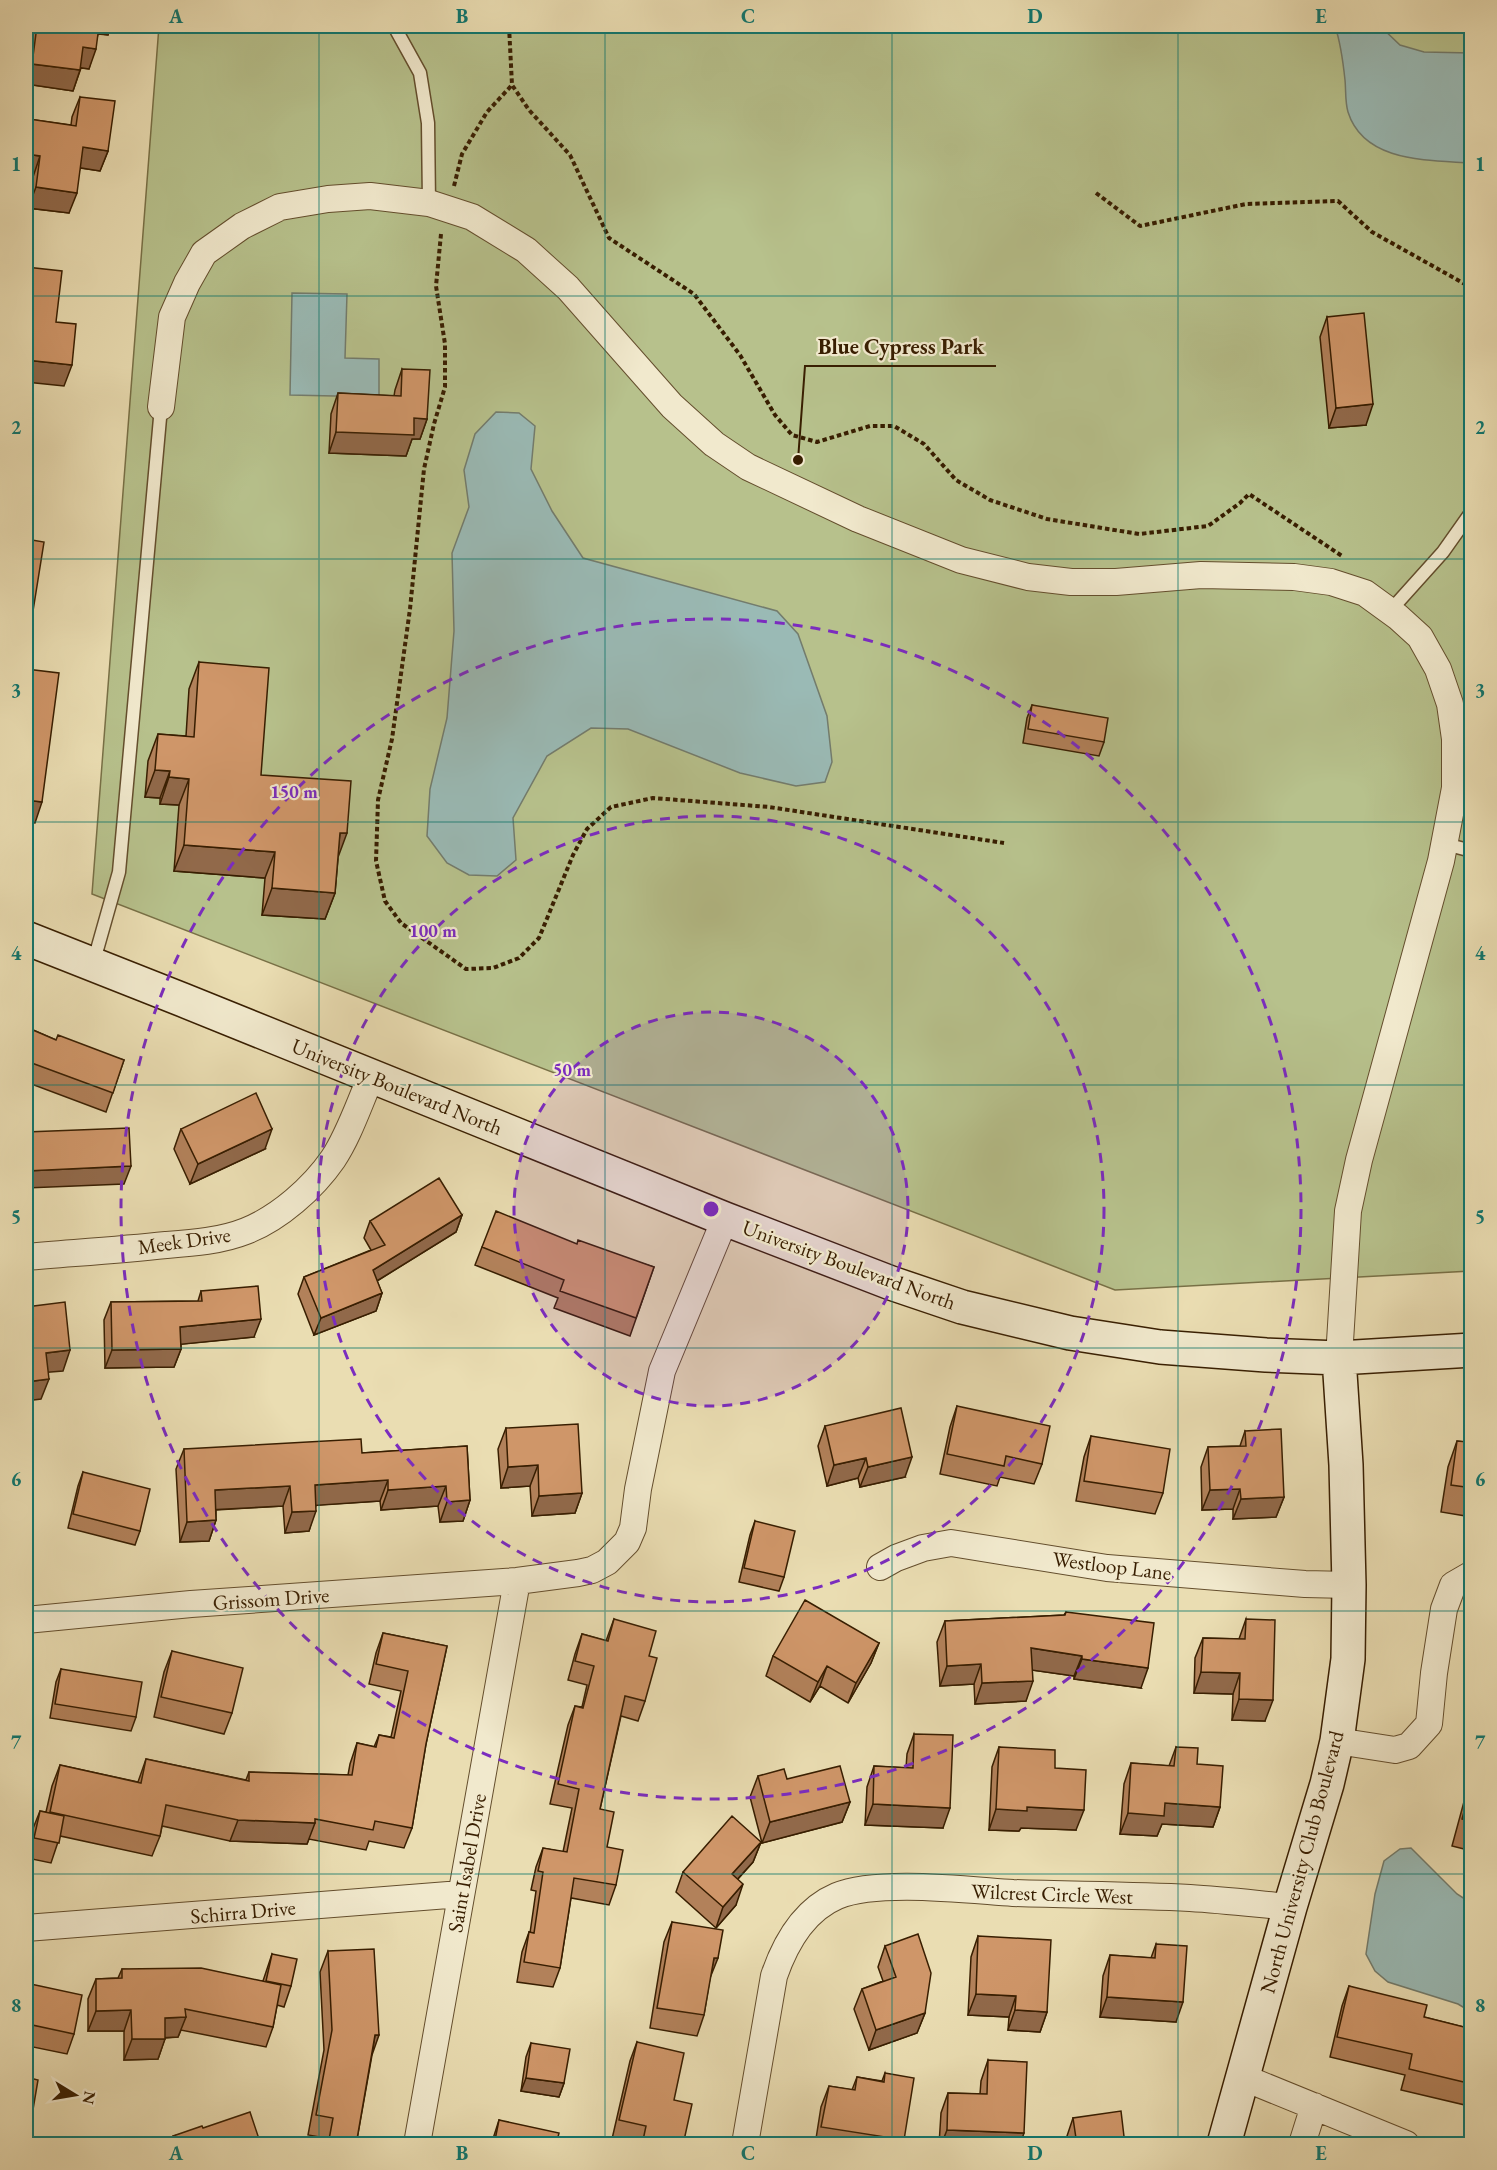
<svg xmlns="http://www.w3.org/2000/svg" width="1497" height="2170" font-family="'EB Garamond',serif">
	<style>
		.green { fill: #b7c18c; stroke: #787046; stroke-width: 1.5 }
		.water { fill: #9abab5; stroke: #737c6d; stroke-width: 1.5 }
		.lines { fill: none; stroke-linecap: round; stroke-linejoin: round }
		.lane-casing { stroke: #644e2d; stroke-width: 15 }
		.street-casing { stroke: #644e2d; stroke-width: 28 }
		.secondary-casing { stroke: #381e01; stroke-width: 36 }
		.path { stroke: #381e01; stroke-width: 4; stroke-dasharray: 4.5 3; stroke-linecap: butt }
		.lane { stroke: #f1e9cd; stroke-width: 12 }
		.street { stroke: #f1e9cd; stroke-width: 26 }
		.secondary { stroke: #f1e9cd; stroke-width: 33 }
		.wall { fill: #b2815a; stroke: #381e01; stroke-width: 1.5 }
		.shaded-wall { fill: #91694a; stroke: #381e01; stroke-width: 1.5 }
		.building { fill: #cf9669; stroke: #381e01; stroke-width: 1.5 }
		.grid { fill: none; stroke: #0f766e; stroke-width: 1.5; stroke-opacity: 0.55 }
		.ring { fill: none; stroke: #7b2cbf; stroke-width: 3; stroke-dasharray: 10 8 }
		.labels { text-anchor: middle; stroke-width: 4.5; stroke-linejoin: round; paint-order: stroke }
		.street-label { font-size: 21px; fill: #381e01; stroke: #f1e9cd }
		.centre { fill: #7b2cbf; stroke: #f1e9cd; stroke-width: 3 }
		.ring-label { font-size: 18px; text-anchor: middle; font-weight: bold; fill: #7b2cbf; stroke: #f1e9cd; stroke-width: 4.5; stroke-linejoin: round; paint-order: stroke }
		.leader { fill: none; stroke: #381e01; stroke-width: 2 }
		.callout-dot { fill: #381e01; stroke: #f1e9cd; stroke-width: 2 }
		.callout-label { font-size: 22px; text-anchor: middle; font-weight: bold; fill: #381e01; stroke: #f1e9cd; stroke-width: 4.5; stroke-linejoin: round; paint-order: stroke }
		.neatline { fill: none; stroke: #0f766e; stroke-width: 2 }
		.grid-label { font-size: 20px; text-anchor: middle; font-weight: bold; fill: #0f766e }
	</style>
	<rect width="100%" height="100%" fill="#eaddb2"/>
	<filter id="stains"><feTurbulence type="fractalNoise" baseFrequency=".00333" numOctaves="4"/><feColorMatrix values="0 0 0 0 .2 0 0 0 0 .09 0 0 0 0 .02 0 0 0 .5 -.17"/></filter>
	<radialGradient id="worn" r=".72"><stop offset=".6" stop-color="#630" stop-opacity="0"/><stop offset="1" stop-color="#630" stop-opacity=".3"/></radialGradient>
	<!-- green -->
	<path class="green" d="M159,26H1471V1271L1115,1290L92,894Z"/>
	<!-- water -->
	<path class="water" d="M1335,26H1380L1400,45L1424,52L1471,53V163C1429,160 1364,163 1348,112C1345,102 1346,90 1345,80C1343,61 1341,44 1335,26Z
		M292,293L347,294L345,358L379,359V397L290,395Z
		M496,412L519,413L535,426L531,469L552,511L583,558L777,611L798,634L827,716L832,762L825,782L796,786L740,773L628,729L591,728L547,756L513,818L516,860L497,876L469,875L447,863L427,836L430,789L447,718L454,631L452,553L469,507L464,470L475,434Z
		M1411,1848L1457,1894L1471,1903V2012L1458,2004L1388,1982L1375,1971L1366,1954L1375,1894L1384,1861L1400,1849Z"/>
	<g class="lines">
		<!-- lane casing -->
		<g class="lane-casing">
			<path id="lane" d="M394,26L420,73L428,123L429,203
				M1390,611L1443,552L1472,511
				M1445,844L1472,851
				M93,964L119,872L161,407"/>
		</g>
		<!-- street casing -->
		<g class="street-casing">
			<path id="street" d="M161,407L172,317L187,283L204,253L242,226L280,207L328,199L370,196L429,203L472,217L526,250L568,288L672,406L714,444L748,467L858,519L961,560L1028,577L1071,582H1116L1201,575L1294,577L1331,582L1365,593L1398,617L1420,637L1438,669L1450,704L1455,739V788L1441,861L1359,1160L1348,1211L1339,1358
				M26,1257C72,1253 119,1250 166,1245C193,1243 221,1241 246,1231C279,1218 313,1188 333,1159C349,1135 359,1104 371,1077
				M880,1567L896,1558L923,1548L951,1543L1107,1568L1305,1584L1349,1585
				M26,1620L191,1604L517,1581L578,1573L592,1570L607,1562L627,1542L633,1528L638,1489L662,1371L725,1219
				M1337,1741L1395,1750L1409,1746L1429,1724L1434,1673L1444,1609L1453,1585L1472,1574
				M26,1928L461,1894
				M1242,2077L1406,2144
				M417,2144L517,1581
				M745,2144L774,1976C785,1944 804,1910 837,1896C878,1879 967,1890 1013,1893C1072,1895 1132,1895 1190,1898C1224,1900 1257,1904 1290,1907
				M1302,2144L1314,2106"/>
		</g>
		<!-- secondary casing -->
		<g class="secondary-casing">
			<path id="secondary" d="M26,938L183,1000L725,1219L891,1283L962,1307L1070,1333L1160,1347L1266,1355L1339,1358L1472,1350
				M1224,2144L1290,1907L1327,1784L1337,1741L1348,1659L1349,1585L1346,1465L1339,1358"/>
		</g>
		<!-- path -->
		<path class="path" d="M509,26L512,85L529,110L570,155L609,238L694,294L740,355L775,415L792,435L817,442L870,426H894L924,444L956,480L990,500L1047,519L1139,534L1208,526L1240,503L1249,494L1342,556
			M454,186L462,154L487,112L512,85
			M1096,193L1140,226L1246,204L1338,201L1372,232L1472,288
			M441,234L436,286L445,344V387L434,424L424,469L410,609L392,739L378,800L376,861L385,901L401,923L466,969L493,968L519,958L539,938L573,855L587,829L611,807L653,798L769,807L1004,843"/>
		<!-- lane -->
		<use href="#lane" class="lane"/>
		<!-- street -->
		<use href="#street" class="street"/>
		<!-- secondary -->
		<use href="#secondary" class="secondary"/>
	</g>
	<!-- wall -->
	<path class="wall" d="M32,26H111L108,35L98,34L89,69L81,68L73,91L26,84Z
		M80,97L108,151L100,171L80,168L69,213L28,208L33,177L26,176V128L29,119L71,125L72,117Z
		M1327,317L1366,425L1329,428L1320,337Z
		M402,369L427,419L420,439H412L406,456L329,453L331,414L338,393L394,396L395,390Z
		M26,539L33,611L28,625H26Z
		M199,662L261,775L338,859L335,893L325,919L262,915L265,878L174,871L179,805L160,804V798L145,797L148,761L158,734L186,736L189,689Z
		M1032,705L1104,742L1099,756L1023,743L1027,718Z
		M26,1027L56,1040L124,1060L106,1112L26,1082Z
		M181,1129L265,1149L190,1184L174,1149Z
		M462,1215L456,1232L377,1281L382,1293L376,1311L314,1335L298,1294L304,1277L371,1250L364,1238L370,1221Z
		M577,1244L654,1267L630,1336L554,1308L558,1298L475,1265L482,1247Z
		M201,1291L254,1337L181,1344V1349L174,1367L105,1368L104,1320L111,1302L198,1301Z
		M957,1406L1042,1464L1034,1484L1000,1477L997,1486L940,1474L950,1427Z
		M1471,1422L1472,1517L1441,1512L1448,1467L1457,1441L1464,1442Z
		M825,1426L905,1477L860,1487L858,1478L827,1486L818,1446Z
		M506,1428L582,1493L575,1513L532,1516L530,1486L501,1488L498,1449Z
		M1245,1431L1284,1497L1276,1517L1233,1519V1509L1202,1510L1201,1467L1208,1447L1240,1446Z
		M1091,1436L1163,1493L1155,1514L1076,1501L1084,1457Z
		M467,1446L470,1500L463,1521L440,1522L438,1506L381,1510L380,1501L316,1505L309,1531L285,1533L283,1506L216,1510V1520L209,1541L180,1542L176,1469L184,1449L362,1453Z
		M83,1472L140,1531L135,1545L68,1528L78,1486Z
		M755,1521L784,1577L779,1591L739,1582L750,1535Z
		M1066,1612L1141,1688L1074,1679V1676L1032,1670L1026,1701L975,1704L974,1684L940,1686L937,1642L945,1621L1064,1615Z
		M614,1619L649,1656L645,1701L638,1721L621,1716L600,1809L607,1847L616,1885L609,1905L571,1898L560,1968L553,1987L517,1982L522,1952L529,1932L530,1933L536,1891L531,1890L536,1867L543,1848L563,1852L572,1808L550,1804L568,1725L575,1706L582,1707L587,1685L568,1680L575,1654L582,1634L606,1641Z
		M1246,1619L1265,1721L1232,1720L1233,1694L1194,1693L1195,1658L1203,1638L1239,1639Z
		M383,1633L447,1646L426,1744L412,1828L404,1848L369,1841L366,1850L309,1839L307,1844L230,1841L162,1826L160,1836L152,1856L60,1836L51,1863L27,1858L32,1831L40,1811L46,1812L52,1786L60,1765L138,1782L146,1759L246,1780L249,1772L348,1775L350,1764L357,1743L374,1747L379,1735L391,1737L401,1691L369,1684L376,1653Z
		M879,1643L871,1663L848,1703L820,1686L810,1702L766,1676L773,1656Z
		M172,1651L232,1713L224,1734L154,1717L164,1672Z
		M61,1669L136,1717L131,1731L50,1718L56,1682Z
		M914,1734L943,1828L865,1825L867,1787L874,1766L906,1768L907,1754Z
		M999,1747L1055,1768L1076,1830L1021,1828L1019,1831L989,1830L992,1767Z
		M1176,1747L1220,1807L1213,1827L1162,1824L1157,1836L1120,1834L1124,1784L1131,1763L1169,1766Z
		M758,1776L787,1779L850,1802L842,1822L762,1843L750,1797Z
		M1472,1780V1851L1452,1846L1465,1798Z
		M761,1842L753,1862L738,1879L736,1905L716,1928L676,1892L683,1872Z
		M672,1922L710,1978L704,2015L697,2036L650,2028L664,1942Z
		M978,1936L1047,2012L1040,2032L1008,2030L1009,2017L968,2015L971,1957Z
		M1156,1944L1176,2022L1100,2017L1103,1976L1110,1955L1151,1958Z
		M885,1946L925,2013L917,2033L869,2050L854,2009L862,1989L883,1981L878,1967Z
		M328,1951L372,2055L356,2145H324L326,2138L308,2135L324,2050L320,1972Z
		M272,1954L291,1986L284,2007L277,2005L273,2027L266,2047L181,2030L178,2037L165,2038L158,2059L124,2060V2031H88V1999L96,1979L118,1978L122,1969L263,1981Z
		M26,1983L74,2034L67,2054L28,2046Z
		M1349,1986L1424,2017L1472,2029V2087L1465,2105L1401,2090L1405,2075L1330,2057L1342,2006Z
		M637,2042L674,2100L683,2145H638L612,2139L630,2061Z
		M531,2043L564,2083L559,2097L521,2091L526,2057Z
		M988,2060L1020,2145H939L941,2113L948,2093L980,2094L981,2081Z
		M885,2073L904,2140L902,2145H815L821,2107L829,2086L852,2090L857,2077L882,2081Z
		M1073,2118L1125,2145H1067L1066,2139Z
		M499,2120L556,2145H491Z
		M203,2128L261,2145H170L173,2136Z"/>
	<!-- shaded-wall -->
	<path class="shaded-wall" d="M96,26H111L108,35L94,33Z
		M83,47L96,49L89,69L76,67Z
		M32,64L80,70L73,91L26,84Z
		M83,147L108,151L100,171L75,167Z
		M26,154L40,156L33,177L26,176Z
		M36,187L77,193L69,213L28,208Z
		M26,360L72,365L64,386L26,382Z
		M1373,404L1366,425L1329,428L1336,408Z
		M414,418L427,419L420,439H412L406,456L329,453L336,432Z
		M155,770L170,771L160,798L145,797Z
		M169,777L189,779L179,805L160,804Z
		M26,800L42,802L35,823L26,822Z
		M340,833H347L337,860Z
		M184,845L275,852L265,878L174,871Z
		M272,888L335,893L325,919L262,915Z
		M272,1129L265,1149L190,1184L198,1164Z
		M131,1166L124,1184L26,1188V1171Z
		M462,1215L456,1232L367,1287L373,1270Z
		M382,1293L376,1311L314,1335L321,1318Z
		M261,1319L254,1337L174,1345L180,1327Z
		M181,1349L174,1367L105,1368L112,1350Z
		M70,1350L63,1371L39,1373L46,1353Z
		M49,1379L41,1399L26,1401V1382Z
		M912,1457L905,1477L860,1487L868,1467Z
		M866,1458L858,1478L827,1486L834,1465Z
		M538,1465L530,1486L501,1488L508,1467Z
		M388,1480L380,1501L307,1506L315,1485Z
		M290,1486L283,1506L208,1510L215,1490Z
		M446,1486L438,1506L381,1510L388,1490Z
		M1240,1489L1233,1509L1202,1510L1210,1490Z
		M582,1493L575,1513L532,1516L539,1496Z
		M1284,1497L1276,1517L1233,1519L1241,1499Z
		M470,1500L463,1521L440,1522L447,1502Z
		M316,1511L309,1531L285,1533L292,1512Z
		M216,1520L209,1541L180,1542L187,1522Z
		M879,1643L871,1663L848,1703L856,1683Z
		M1031,1648L1082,1656L1074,1676L1024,1669Z
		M1082,1659L1148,1668L1141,1688L1074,1679Z
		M981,1664L974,1684L940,1686L947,1666Z
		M827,1666L820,1686L810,1702L818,1682Z
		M1201,1672L1240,1673L1233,1694L1194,1693Z
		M1033,1681L1026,1701L975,1704L982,1683Z
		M1239,1699L1273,1700L1265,1721L1232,1720Z
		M850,1802L842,1822L762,1843L770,1822Z
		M1165,1803L1220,1807L1213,1827L1162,1824L1157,1836L1120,1834L1128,1813Z
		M873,1804L950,1808L943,1828L865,1825Z
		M1027,1807L1084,1810L1076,1830L1021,1828L1019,1831L989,1830L996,1809Z
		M238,1820L315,1823L307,1844L230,1841Z
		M761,1842L753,1862L724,1894L732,1874Z
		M743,1884L736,1905L716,1928L723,1907Z
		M714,1958H718L710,1978Z
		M976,1994L1016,1996L1009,2017L968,2015Z
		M1107,1997L1183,2002L1176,2022L1100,2017Z
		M131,2010L124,2031H88L96,2011Z
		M1015,2010L1047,2012L1040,2032L1008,2030Z
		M925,2013L917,2033L869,2050L876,2030Z
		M186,2017L178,2037L157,2038L165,2018Z
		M375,2035H379L372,2055Z
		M132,2039H165L158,2059L124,2060Z
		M526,2078L564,2083L559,2097L521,2091Z
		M947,2130L1024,2133L1020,2145H941Z"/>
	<!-- building -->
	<path class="building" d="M37,26H99L96,49L83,47L80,70L32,64Z
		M80,97L115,101L108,151L83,147L77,193L36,187L40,156L26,154V144L29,119L76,126Z
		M26,267L62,271L56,322L76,324L72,365L26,360Z
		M1364,313L1373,404L1336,408L1327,317Z
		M402,369L430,370L427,419L414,418V435L336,432L338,393L401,396Z
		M26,539L44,542L33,611L26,610Z
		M199,662L269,668L261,775L351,781L347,833H340L335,893L272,888L275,852L184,845L189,779L169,777L170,771L155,770L158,734L194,737Z
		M26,669L59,673L42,802L26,800Z
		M1032,705L1108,718L1104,742L1028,729Z
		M26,1027L56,1040L58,1035L124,1060L113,1093L29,1062L26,1069Z
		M256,1093L272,1129L198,1164L181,1129Z
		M129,1128L131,1166L26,1171V1132Z
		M439,1178L462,1215L373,1270L382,1293L321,1318L304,1277L385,1245L370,1221Z
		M496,1211L577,1244L578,1240L654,1267L636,1318L560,1291L564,1280L482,1247Z
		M258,1286L261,1319L180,1327L181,1349L112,1350L111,1302L202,1301L201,1291Z
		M65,1302L70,1350L46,1353L49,1379L26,1382V1307Z
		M957,1406L1050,1426L1042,1464L1006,1456L1004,1466L947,1454Z
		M901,1408L912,1457L868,1467L866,1458L834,1465L825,1426Z
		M1471,1422L1472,1488L1451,1485L1457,1441L1468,1442Z
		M578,1424L582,1493L539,1496L538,1465L508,1467L506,1428Z
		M1281,1429L1284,1497L1241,1499L1240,1489L1210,1490L1208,1447L1246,1446L1245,1431Z
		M1091,1436L1170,1449L1163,1493L1084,1481Z
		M361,1439L362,1453L467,1446L470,1500L447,1502L446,1486L388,1490V1480L315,1485L316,1511L292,1512L290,1486L215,1490L216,1520L187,1522L184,1449Z
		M83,1472L150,1489L140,1531L73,1514Z
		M755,1521L795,1531L784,1577L744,1568Z
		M805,1600L879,1643L856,1683L827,1666L818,1682L773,1656Z
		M1066,1612L1154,1623L1148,1668L1082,1659V1656L1031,1648L1033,1681L982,1683L981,1664L947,1666L945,1621L1065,1615Z
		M614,1619L656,1631L649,1656L657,1658L645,1701L625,1696L600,1809L614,1812L607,1847L623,1850L616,1885L574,1878L560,1968L524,1962L529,1932L534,1933L543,1872L538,1871L543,1848L567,1852L579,1789L558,1784L575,1706L583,1708L594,1666L575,1661L582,1634L608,1641Z
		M1246,1619L1275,1620L1273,1700L1239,1699L1240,1673L1201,1672L1203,1638L1245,1639Z
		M383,1633L447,1646L426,1744L412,1828L375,1821L373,1830L315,1819V1823L238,1820L166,1805L160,1836L50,1812L60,1765L141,1783L146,1759L249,1781V1772L352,1775L357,1743L376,1747L379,1735L394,1738L408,1671L376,1664Z
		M172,1651L243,1668L232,1713L161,1697Z
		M61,1669L142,1682L136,1717L55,1704Z
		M914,1734L953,1735L950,1808L873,1804L874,1766L913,1768Z
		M999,1747L1055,1750V1768L1086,1770L1084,1810L1027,1807V1811L996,1809Z
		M1176,1747L1198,1748L1197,1764L1223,1766L1220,1807L1165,1803L1164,1816L1128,1813L1131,1763L1174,1766Z
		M840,1766L850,1802L770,1822L758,1776L784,1769L787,1779Z
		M1472,1783V1822L1462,1819Z
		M40,1811L64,1816L59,1843L34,1838Z
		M732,1816L761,1842L732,1874L743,1884L723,1907L683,1872Z
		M672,1922L723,1930L718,1958H714L704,2015L657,2008Z
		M918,1934L931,1973L925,2013L876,2030L862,1989L896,1977L885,1946Z
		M978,1936L1051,1940L1047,2012L1015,2010L1016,1996L976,1994Z
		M1156,1944L1187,1946L1183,2002L1107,1997L1110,1955L1155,1958Z
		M374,1949L379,2035H375L356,2145H328L333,2118L316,2115L332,2030L328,1951Z
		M272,1954L297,1959L291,1986L266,1981Z
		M201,1968L281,1985L273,2027L185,2009L186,2017L165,2018V2039H132L131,2010L96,2011V1979L122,1978V1969Z
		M26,1983L82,1995L74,2034L32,2025L26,2057Z
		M1349,1986L1427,2005L1424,2017L1472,2029V2084L1409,2069L1412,2054L1337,2037Z
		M637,2042L684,2053L674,2100L692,2104L683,2145H642L646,2126L619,2120Z
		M531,2043L570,2049L564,2083L526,2078Z
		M988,2060L1027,2062L1024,2133L947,2130L948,2093L987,2094Z
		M885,2073L914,2078L904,2140L821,2127L829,2086L855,2090L857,2077L884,2082Z
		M26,2077L38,2080L27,2145H26Z
		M1121,2111L1125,2145H1077L1073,2118Z
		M250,2112L261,2145H176L173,2136L202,2126L203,2128Z
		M499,2120L559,2133L556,2145H494Z"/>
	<!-- grid -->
	<path class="grid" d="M319,26V2144M605,26V2144M892,26V2144M1178,26V2144M26,296H1472M26,559H1472M26,822H1472M26,1085H1472M26,1348H1472M26,1611H1472M26,1874H1472"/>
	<!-- distance rings -->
	<circle cx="711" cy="1209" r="197" fill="#7b2cbf" fill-opacity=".12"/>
	<g class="ring">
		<circle cx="711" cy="1209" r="197"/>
		<circle cx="711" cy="1209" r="393"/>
		<circle cx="711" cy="1209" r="590"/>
	</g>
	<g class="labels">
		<!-- street labels -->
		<g class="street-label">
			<text transform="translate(397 1087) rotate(22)" y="7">University Boulevard North</text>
			<text transform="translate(184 1241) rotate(-8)" y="7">Meek Drive</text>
			<text transform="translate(849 1265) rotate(20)" y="7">University Boulevard North</text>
			<text transform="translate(1112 1566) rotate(7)" y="7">Westloop Lane</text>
			<text transform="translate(271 1599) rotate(-4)" y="7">Grissom Drive</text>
			<text transform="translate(1302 1862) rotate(-75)" y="7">North University Club Boulevard</text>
			<text transform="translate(467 1863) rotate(-80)" y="7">Saint Isabel Drive</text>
			<text transform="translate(1052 1894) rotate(2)" y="7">Wilcrest Circle West</text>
			<text transform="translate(243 1912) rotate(-5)" y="7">Schirra Drive</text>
		</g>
	</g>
	<circle cx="711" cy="1209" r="9" class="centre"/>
	<g class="ring-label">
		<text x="294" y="798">150 m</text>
		<text x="433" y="937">100 m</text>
		<text x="572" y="1076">50 m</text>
	</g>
	<!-- callouts -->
	<path class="leader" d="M798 460L805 366H996"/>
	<circle class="callout-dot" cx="798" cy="460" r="6"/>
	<g class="callout-label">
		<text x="901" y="354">Blue Cypress Park</text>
	</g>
	<!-- margin -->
	<rect width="1497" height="2170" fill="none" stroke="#eaddb2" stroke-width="66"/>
	<!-- north arrow -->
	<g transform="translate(75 2095) rotate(101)" stroke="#f1e9cd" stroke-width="4.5" paint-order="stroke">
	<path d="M0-4.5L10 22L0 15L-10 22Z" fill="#381e01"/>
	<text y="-9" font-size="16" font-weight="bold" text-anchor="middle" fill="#381e01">N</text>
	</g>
	<rect x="33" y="33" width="1431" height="2104" class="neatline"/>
	<g class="grid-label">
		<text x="176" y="23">A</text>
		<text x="462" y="23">B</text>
		<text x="748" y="23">C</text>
		<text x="1035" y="23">D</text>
		<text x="1321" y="23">E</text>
		<text x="16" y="171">1</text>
		<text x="1480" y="171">1</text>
		<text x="16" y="434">2</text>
		<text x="1480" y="434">2</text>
		<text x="16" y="697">3</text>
		<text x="1480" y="697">3</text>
		<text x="16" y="960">4</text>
		<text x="1480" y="960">4</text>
		<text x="16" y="1223">5</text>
		<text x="1480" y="1223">5</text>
		<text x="16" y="1486">6</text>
		<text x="1480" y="1486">6</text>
		<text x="16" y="1749">7</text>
		<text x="1480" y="1749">7</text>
		<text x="16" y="2012">8</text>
		<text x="1480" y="2012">8</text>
		<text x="176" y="2160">A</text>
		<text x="462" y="2160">B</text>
		<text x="748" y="2160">C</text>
		<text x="1035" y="2160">D</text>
		<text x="1321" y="2160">E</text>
	</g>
	<rect width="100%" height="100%" filter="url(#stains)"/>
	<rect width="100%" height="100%" fill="url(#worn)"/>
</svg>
